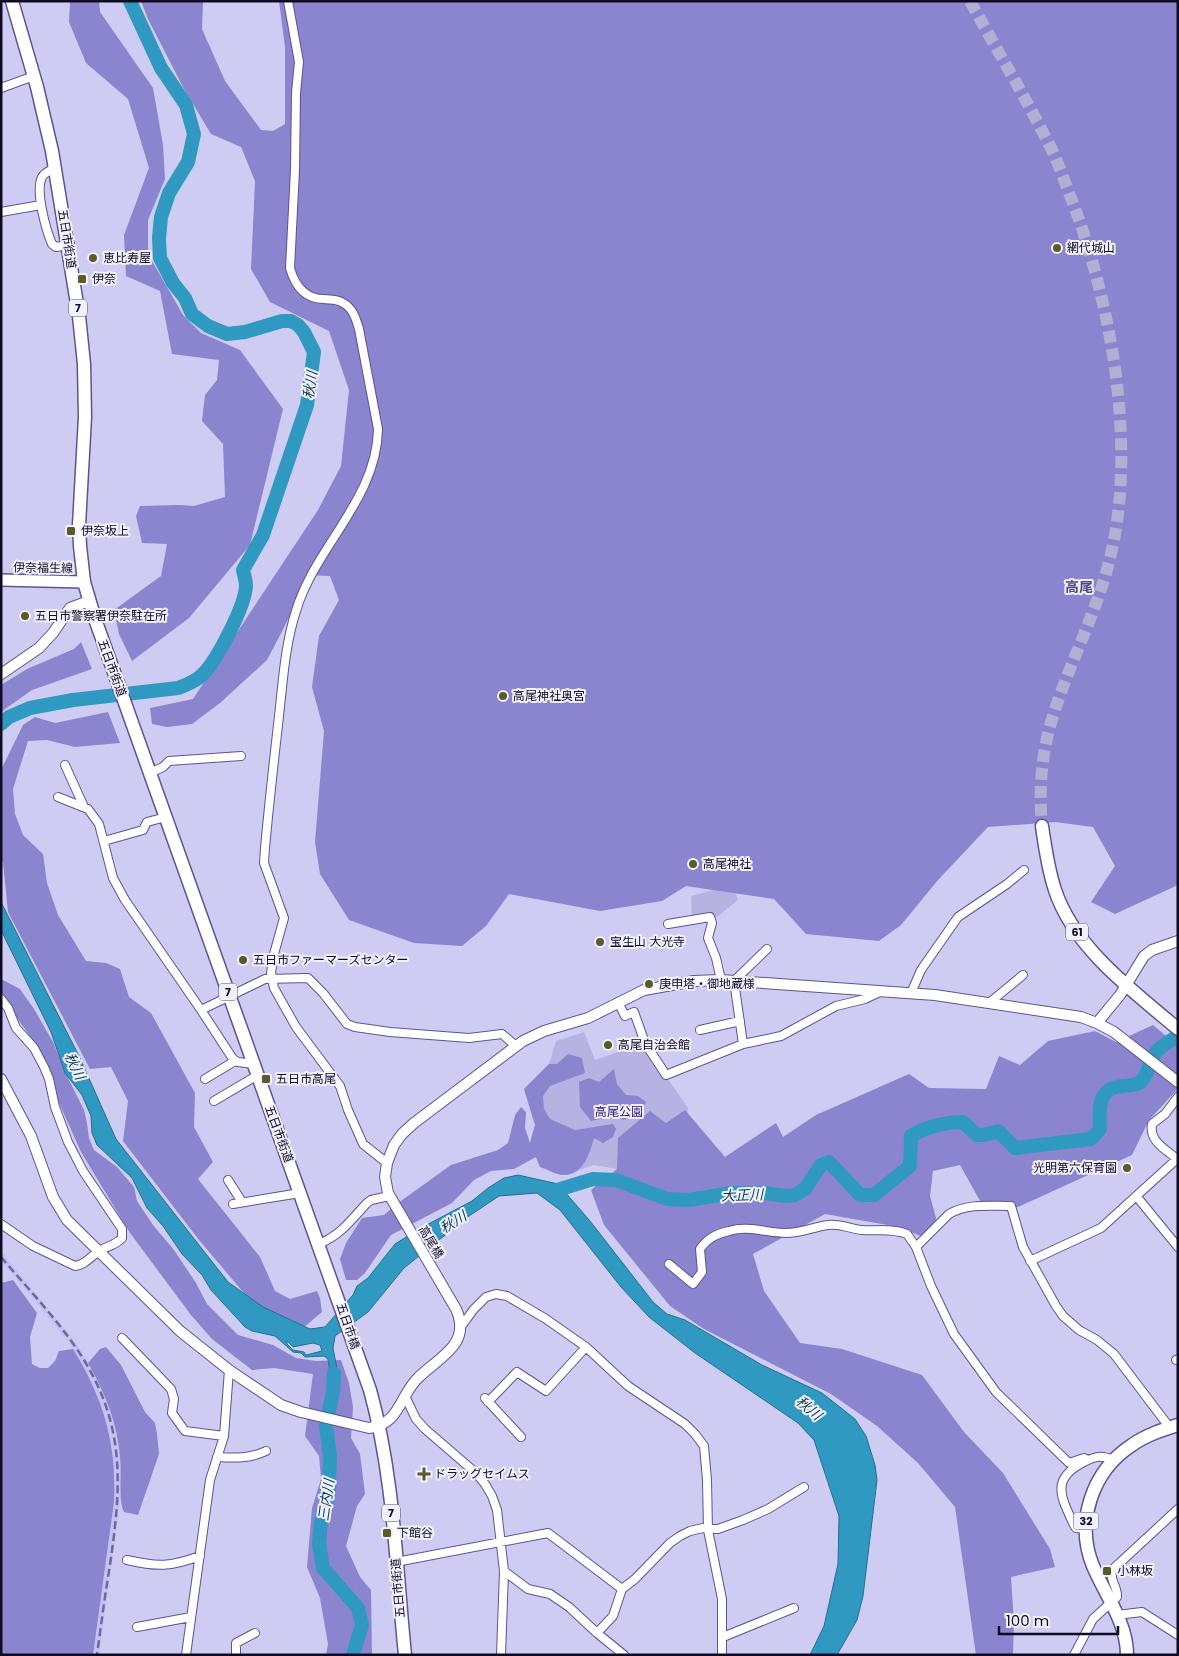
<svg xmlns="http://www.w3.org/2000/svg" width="1179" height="1656" font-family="Poppins,'Noto Sans JP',sans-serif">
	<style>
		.built { fill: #c4c0fa }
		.green { fill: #b6b3e3 }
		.forest { fill: #8b84ce }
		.water { fill: #3099c1; stroke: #266e91; fill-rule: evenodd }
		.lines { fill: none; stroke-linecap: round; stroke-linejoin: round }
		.river { stroke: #3099c1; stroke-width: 14 }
		.primary-tunnel { stroke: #b2afd4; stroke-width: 12; stroke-dasharray: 12 6; stroke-linecap: butt }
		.minor-casing { stroke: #5c5590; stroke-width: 10 }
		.tertiary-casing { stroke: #5c5590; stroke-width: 12 }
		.secondary-casing { stroke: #5c5590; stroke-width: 14 }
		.primary-casing { stroke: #5c5590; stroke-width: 15 }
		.minor { stroke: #fff; stroke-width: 8 }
		.tertiary { stroke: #fff; stroke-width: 10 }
		.secondary { stroke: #fff; stroke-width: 11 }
		.primary { stroke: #fff; stroke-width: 12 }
		.rail { stroke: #6f6b8b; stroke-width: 2.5; stroke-dasharray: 8 4; stroke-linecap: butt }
		.poi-dot { fill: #5c5b27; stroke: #f1f1fe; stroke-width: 2 }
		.labels { text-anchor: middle; stroke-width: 4; stroke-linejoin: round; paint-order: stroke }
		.shield { fill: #f1f1fe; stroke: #535064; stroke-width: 1 }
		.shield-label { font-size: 11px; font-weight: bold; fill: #0f0b22 }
		.street-label { font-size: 12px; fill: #0f0b22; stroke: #f1f1fe }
		.poi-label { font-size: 12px; fill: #0f0b22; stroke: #f1f1fe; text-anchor: start }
		.park-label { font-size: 12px; fill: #2d146c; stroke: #f1f1fe }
		.water-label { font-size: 14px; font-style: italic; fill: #0b394a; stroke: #f1f1fe }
		.neighbourhood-label { font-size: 14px; font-weight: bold; fill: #504982; stroke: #f1f1fe }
	</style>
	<rect width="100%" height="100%" fill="#cfccf4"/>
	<!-- built -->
	<path class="built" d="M1,1251L74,1340L84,1355L97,1379L108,1404L115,1426L120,1457L122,1489L99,1655H93L114,1502L115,1479L110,1436L96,1392L85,1370L73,1349L58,1329L1,1261Z"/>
	<!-- green -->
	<path class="green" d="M724,887L735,892L738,900L717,917L692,921L691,896Z
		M584,1032L595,1060L643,1043L688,1108L684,1160L617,1169L594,1165L564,1175L540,1167L530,1144L535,1125L524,1089L549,1064L556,1041Z"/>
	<!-- forest -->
	<path class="forest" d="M70,1H99L100,12L153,88L163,145L165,179L148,220V254L183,315L201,333L240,350L283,409L250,545L189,618L132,661L119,634L114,610L161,576L167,544L142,543L136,516L140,506L179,505L194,506L225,497L223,444L202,421L205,395L217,380L219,360L172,354L160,291L126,276L124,235L149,168L128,99L86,63L69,22Z
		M141,1H203L202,29L225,81L261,130L273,131L285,124V47L279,1H1178V885L1115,914L1091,902L1115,866L1093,827L1055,822L988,827L938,880L901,925L879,941L806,934L774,899L686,886L662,901L600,911L509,894L486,926L462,946L414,943L349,920L320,874L315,842L324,731L312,687L319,636L339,600L330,576L306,575L289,618L267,660L220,703L192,724L167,727L152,724L150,708L193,699L318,510L341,466L349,390L329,331L270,302L251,269L255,181L241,147L211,134L184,89L148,19Z
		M81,642L92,669L32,690L1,712V685L27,669L74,649Z
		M108,712L120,743L75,747L47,740L28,741L13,789L15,814L23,835L43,854L47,883L58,915L86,961L106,963L120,969L129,997L151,1013L195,1093L194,1127L213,1162L198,1179L260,1257L275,1291L290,1299L317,1291L320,1298L322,1312L303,1328L255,1306L199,1240L123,1141L128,1101L111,1067L90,1069L8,912L3,863L1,858V770L23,725L35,717L55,723Z
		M1,979L20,989L34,1009L53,1042L66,1074L84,1110L87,1123L89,1138L94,1150L117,1167L134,1187L137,1201L153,1225L174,1250L196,1283L207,1304L238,1335L273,1345L296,1358L316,1361L341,1360L349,1383L353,1407L351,1438L360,1454L365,1494L357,1506L346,1546L360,1577L371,1590L372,1655H326L328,1644L320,1598L307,1567L312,1508L321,1479L319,1456L305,1436L313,1374L274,1368L252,1370L212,1339L191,1315L130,1233L81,1152L56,1096L50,1073L32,1039L14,1014L1,993Z
		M1153,1025L1178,1046V1086L1175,1092L1149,1120L1132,1155L1018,1207L984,1208L960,1165L933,1171L930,1196L937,1222L923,1237L899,1227L825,1214L753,1254L764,1291L800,1343L842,1349L922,1375L964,1432L1003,1473L1050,1549L1055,1567L1011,1577L1014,1624L1013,1655H976L955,1507L918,1463L877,1426L831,1394L704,1329L670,1306L604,1225L591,1190L617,1169L618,1138L650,1111L666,1123L685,1110L725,1157L776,1123L783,1137L816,1115L909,1074L929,1088L986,1089L999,1056L1020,1065L1048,1041L1095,1031L1116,1042Z
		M568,1054L582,1058L585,1073L550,1086L543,1096L544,1109L550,1119L575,1130L613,1124L616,1129L613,1137L603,1143L594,1138C590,1153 583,1176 563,1175C556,1175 547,1169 540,1167L536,1157L514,1169L491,1171L474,1180L452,1203L391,1235L365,1273L357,1280H346L340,1259L346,1243L362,1218L384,1215L398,1203L451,1165L498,1150L508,1143L515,1115L521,1107L526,1112L525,1128L530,1143L535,1125L524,1089L549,1064H557Z
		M614,1069L617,1084L626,1095L638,1096L646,1102L642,1110L624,1120L615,1116L591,1121L580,1107L579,1082L589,1078L599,1082Z
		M13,1280L37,1313L30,1337L32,1364L40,1368H48L55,1361L59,1351L73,1349C103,1398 117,1443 114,1502L93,1655H1V1283Z
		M106,1347L121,1365L145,1412L155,1423L157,1434L159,1454L138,1515L124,1512C118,1499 122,1474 120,1458C118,1424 105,1393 88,1363L100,1349Z"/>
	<!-- water -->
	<path class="water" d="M1,902L79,1056L116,1139L228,1282L263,1307L310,1329L325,1327L353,1295L357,1286L368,1278L395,1244L419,1229L472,1201L488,1188L504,1178L518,1175L558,1184L590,1221L653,1302L667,1314L685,1320L762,1365L822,1393L855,1419L866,1436L875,1465L877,1480L863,1596L857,1620L837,1655H810L824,1626L838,1564L839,1516L814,1440L798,1423L695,1353L649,1317L621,1287L560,1210L537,1193L499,1196L469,1216L404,1268L368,1312L335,1336L333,1348L339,1379L333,1392L328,1359L324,1356L305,1357L301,1353L293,1352L275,1336L252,1331L245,1327L211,1290L202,1275L182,1254L163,1226L147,1208L132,1178L97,1145L92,1133L91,1116L82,1095L65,1073L51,1032L1,930ZM287,1341L293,1347L313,1343L320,1345L322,1351L306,1355L304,1352L293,1350L287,1344Z"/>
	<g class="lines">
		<!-- river -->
		<path class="river" d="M1,724L9,717L30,708L73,700L178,688C186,685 195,682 202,675C216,662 246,605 246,585C246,581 244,575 243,570L263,535L307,405L314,352L304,332L298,325L291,321H282L245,332L227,334L208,326L192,314L185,298L173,283L160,258L159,238L161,217L169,193L188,162L194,134L186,105L161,68L130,1
			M554,1191L593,1179L616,1180L667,1199L688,1200L732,1193H764L786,1196L795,1195L805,1189L821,1165L829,1162L860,1195H874L910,1166L911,1136C925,1127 946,1122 963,1122L977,1135H984L998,1131L1015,1148L1091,1139L1100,1129C1099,1108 1097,1087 1124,1086C1131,1085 1138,1086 1142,1080C1149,1072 1150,1060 1156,1052C1161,1046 1171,1040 1178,1036
			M334,1373L333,1392L326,1425L330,1458L329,1492L321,1521L319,1544L323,1568L358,1608L362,1625L353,1655"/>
		<!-- primary-tunnel -->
		<path class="primary-tunnel" d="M970,1C997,50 1027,100 1052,150C1060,167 1066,186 1073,203C1112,307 1137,449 1110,558C1096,616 1066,669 1050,726C1041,759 1039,792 1042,826"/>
		<!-- minor casing -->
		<g class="minor-casing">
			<path id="minor" d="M288,1L299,62L296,93L295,170L290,268C295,286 305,299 324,299C331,300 338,299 343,303C353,308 356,319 359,329L378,429C377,499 315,547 296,611C285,645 283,680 279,716C274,760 269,804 265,848L264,863L284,918L274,954L271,973L274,988L296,1027L340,1086L348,1110L363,1144L387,1163
				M1,88L34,76
				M55,168C51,170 45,172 42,177C35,191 46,230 52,244L56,247L68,245
				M1,212L41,205
				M65,765L84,807
				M150,773L163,767L169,761L241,756
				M58,797L88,809L99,824L113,878L125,900L201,1010L233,1059L238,1062L254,1064
				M104,841L143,830L147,822L166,817
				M668,924L710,917L712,923L708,938L716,958L721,980
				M911,993L921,970L958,917L1007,884L1024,870
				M1,999L8,1008L16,1028L34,1048L44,1067L49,1079L55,1107L68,1142L83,1171L122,1229V1238C115,1246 106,1246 98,1252C90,1257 85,1265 75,1266L33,1246L1,1224
				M618,1002L625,1016L634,1012L645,1043L666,1075L743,1044L781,1036L836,1006L865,999L880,992
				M989,1003L1023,975
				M201,1010L265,979L308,978L323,993L347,1024L355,1027L390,1032L469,1038L502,1034L516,1046
				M700,1030L740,1021
				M743,1044L734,981L767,949
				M205,1079L235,1061
				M1178,1097L1165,1114L1152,1124C1149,1142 1166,1149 1178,1160
				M214,1101L258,1075
				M228,1180L242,1202
				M1137,1197L1178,1247
				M233,1204L300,1193
				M319,1244C342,1234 350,1221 367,1203L371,1200L389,1196
				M916,1247L949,1214C968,1203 990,1206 1011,1206L1023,1247L1056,1306L1063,1316L1079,1330L1097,1340L1114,1354L1170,1428
				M1030,1261L1101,1228L1177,1159
				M669,1264L693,1284L702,1272L700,1249C708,1238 716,1234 729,1231C748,1225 767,1233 786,1233C801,1233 813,1227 828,1225C840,1223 850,1229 862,1230C877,1231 893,1228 907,1234L916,1247L931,1286L954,1334L996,1392L1069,1463L1084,1458L1088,1460
				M460,1328L474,1309L486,1297L496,1294L507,1296L546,1319L586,1347L628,1386L685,1424L695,1434L704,1446L707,1480L708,1530L722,1599V1655
				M122,1338L171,1389L174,1399L172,1413L185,1431L224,1436
				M1176,1360L1178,1359
				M405,1396L416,1419L425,1429L476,1473L485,1484L492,1496L497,1510L504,1571L501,1655
				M485,1398L521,1437
				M488,1402L517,1372L546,1391L586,1347
				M217,1457C235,1458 249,1459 266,1451
				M1086,1529L1076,1528L1074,1525C1061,1497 1050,1479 1084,1462C1096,1456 1101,1455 1114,1460
				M127,1560C158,1567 170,1567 200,1556
				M396,1562L548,1533L622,1589
				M504,1571L528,1589L550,1594L569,1607L597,1633
				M1117,1615L1142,1612L1178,1635
				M137,1627L191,1617
				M723,1637L794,1608
				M186,1655L210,1480L224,1436L229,1370
				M236,1655V1643L255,1633
				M624,1655L597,1633L613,1616L622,1589L635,1579L670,1543L680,1536L690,1531L703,1528L718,1529L743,1520L768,1509L804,1487
				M1074,1655L1093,1619L1117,1597C1118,1587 1109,1580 1112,1570L1178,1509"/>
		</g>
		<!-- tertiary casing -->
		<g class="tertiary-casing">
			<path id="tertiary" d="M1,674L39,648L53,633L70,608L89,601
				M1097,1023L1120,995L1144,956L1152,950L1178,941
				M1,1079L31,1136L53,1197L67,1220L180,1331L229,1370L281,1405L301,1412L369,1428C399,1424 399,1399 416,1380C435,1359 473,1346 456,1309L388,1193L385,1177L387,1163L394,1145L402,1134L414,1123L523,1041L544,1031L588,1018L644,990L694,981L721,980L935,995L1081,1017L1097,1023L1114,1032L1178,1082"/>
		</g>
		<!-- secondary casing -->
		<g class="secondary-casing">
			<path id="secondary" d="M1,580L84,582"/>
		</g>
		<!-- primary casing -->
		<g class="primary-casing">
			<path id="primary" d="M12,1L37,87L52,151L79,316L84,364L85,417L79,525L80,546L84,582L95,619L370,1390C394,1476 396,1567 405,1655
				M1042,826C1045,847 1048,869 1055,890C1074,948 1133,991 1178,1029
				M1127,1655C1127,1622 1105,1595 1093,1566C1075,1522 1092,1471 1132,1445C1146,1435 1162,1430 1178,1425"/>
		</g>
		<!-- minor -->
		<use href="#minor" class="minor"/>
		<!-- tertiary -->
		<use href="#tertiary" class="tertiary"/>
		<!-- secondary -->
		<use href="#secondary" class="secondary"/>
		<!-- primary -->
		<use href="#primary" class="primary"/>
		<!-- rail -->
		<path class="rail" d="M1,1257C29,1290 61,1323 84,1360C126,1429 121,1488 110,1565C105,1595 101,1625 97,1655"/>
	</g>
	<!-- markers -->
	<g class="poi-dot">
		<circle cx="1057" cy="248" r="5"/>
		<circle cx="93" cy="258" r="5"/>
		<rect x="77" y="274" width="10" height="10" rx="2.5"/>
		<rect x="66" y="526" width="10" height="10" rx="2.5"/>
		<circle cx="25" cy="616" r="5"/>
		<circle cx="503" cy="696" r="5"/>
		<circle cx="693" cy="864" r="5"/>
		<circle cx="600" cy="942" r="5"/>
		<circle cx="243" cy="960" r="5"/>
		<circle cx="649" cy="984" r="5"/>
		<circle cx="608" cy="1045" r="5"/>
		<rect x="261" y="1074" width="10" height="10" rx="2.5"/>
		<circle cx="1127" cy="1168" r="5"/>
		<path d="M421.5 1466.5h5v5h5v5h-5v5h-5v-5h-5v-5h5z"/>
		<rect x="382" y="1528" width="10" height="10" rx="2.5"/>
		<rect x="1102" y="1566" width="10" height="10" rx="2.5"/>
	</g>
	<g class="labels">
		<!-- shield labels -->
		<g class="shield">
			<rect x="69" y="299.5" width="18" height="17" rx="4"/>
			<rect x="1066" y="923.5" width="22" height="17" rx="4"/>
			<rect x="219" y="983.5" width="18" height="17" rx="4"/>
			<rect x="382" y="1504.5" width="18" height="17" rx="4"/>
			<rect x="1073.5" y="1512.5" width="25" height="17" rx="4"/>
		</g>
		<g class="shield-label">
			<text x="78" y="312">7</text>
			<text x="1077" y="936">61</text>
			<text x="228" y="996">7</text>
			<text x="391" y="1517">7</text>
			<text x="1086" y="1525">32</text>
		</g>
		<!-- street labels -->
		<g class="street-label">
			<text transform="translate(67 239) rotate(81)" y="4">五日市街道</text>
			<text transform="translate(43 568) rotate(1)" y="4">伊奈福生線</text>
			<text transform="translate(112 668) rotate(70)" y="4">五日市街道</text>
			<text transform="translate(279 1134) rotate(70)" y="4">五日市街道</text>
			<text transform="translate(431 1242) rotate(59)" y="4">高尾橋</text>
			<text transform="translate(348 1326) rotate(71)" y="4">五日市橋</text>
			<text transform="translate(398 1588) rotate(-95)" y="4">五日市街道</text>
		</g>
		<!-- poi labels -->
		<g class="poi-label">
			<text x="1067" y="252">網代城山</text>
			<text x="103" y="262">恵比寿屋</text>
			<text x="92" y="283">伊奈</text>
			<text x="81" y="535">伊奈坂上</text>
			<text x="35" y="620">五日市警察署伊奈駐在所</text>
			<text x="513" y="700">高尾神社奥宮</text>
			<text x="703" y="868">高尾神社</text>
			<text x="610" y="946">宝生山 大光寺</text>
			<text x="253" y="964">五日市ファーマーズセンター</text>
			<text x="659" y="988">庚申塔・御地蔵様</text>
			<text x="618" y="1049">高尾自治会館</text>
			<text x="276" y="1083">五日市高尾</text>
			<text x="1117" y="1172" text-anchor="end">光明第六保育園</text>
			<text x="434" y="1478">ドラッグセイムス</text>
			<text x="397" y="1537">下館谷</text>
			<text x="1117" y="1575">小林坂</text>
		</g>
		<!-- park labels -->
		<g class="park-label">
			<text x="619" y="1116">高尾公園</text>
		</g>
		<!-- water labels -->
		<g class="water-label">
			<text transform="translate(310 385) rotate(-82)" y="5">秋川</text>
			<text transform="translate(75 1066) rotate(64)" y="5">秋川</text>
			<text transform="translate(742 1195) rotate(-2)" y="5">大正川</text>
			<text transform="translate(453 1222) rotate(-32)" y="5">秋川</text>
			<text transform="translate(809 1408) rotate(40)" y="5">秋川</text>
			<text transform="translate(326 1500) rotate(-82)" y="5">三内川</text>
		</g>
		<!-- neighbourhood labels -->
		<g class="neighbourhood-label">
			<text x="1079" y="592">高尾</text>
		</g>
	</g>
	<!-- border -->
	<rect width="1179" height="1656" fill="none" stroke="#0f0b22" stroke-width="5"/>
	<!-- scale -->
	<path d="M999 1626v8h119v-8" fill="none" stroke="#0f0b22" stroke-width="2.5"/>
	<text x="1006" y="1626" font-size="15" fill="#0f0b22" stroke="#f1f1fe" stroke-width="4" paint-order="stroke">100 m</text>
</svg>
